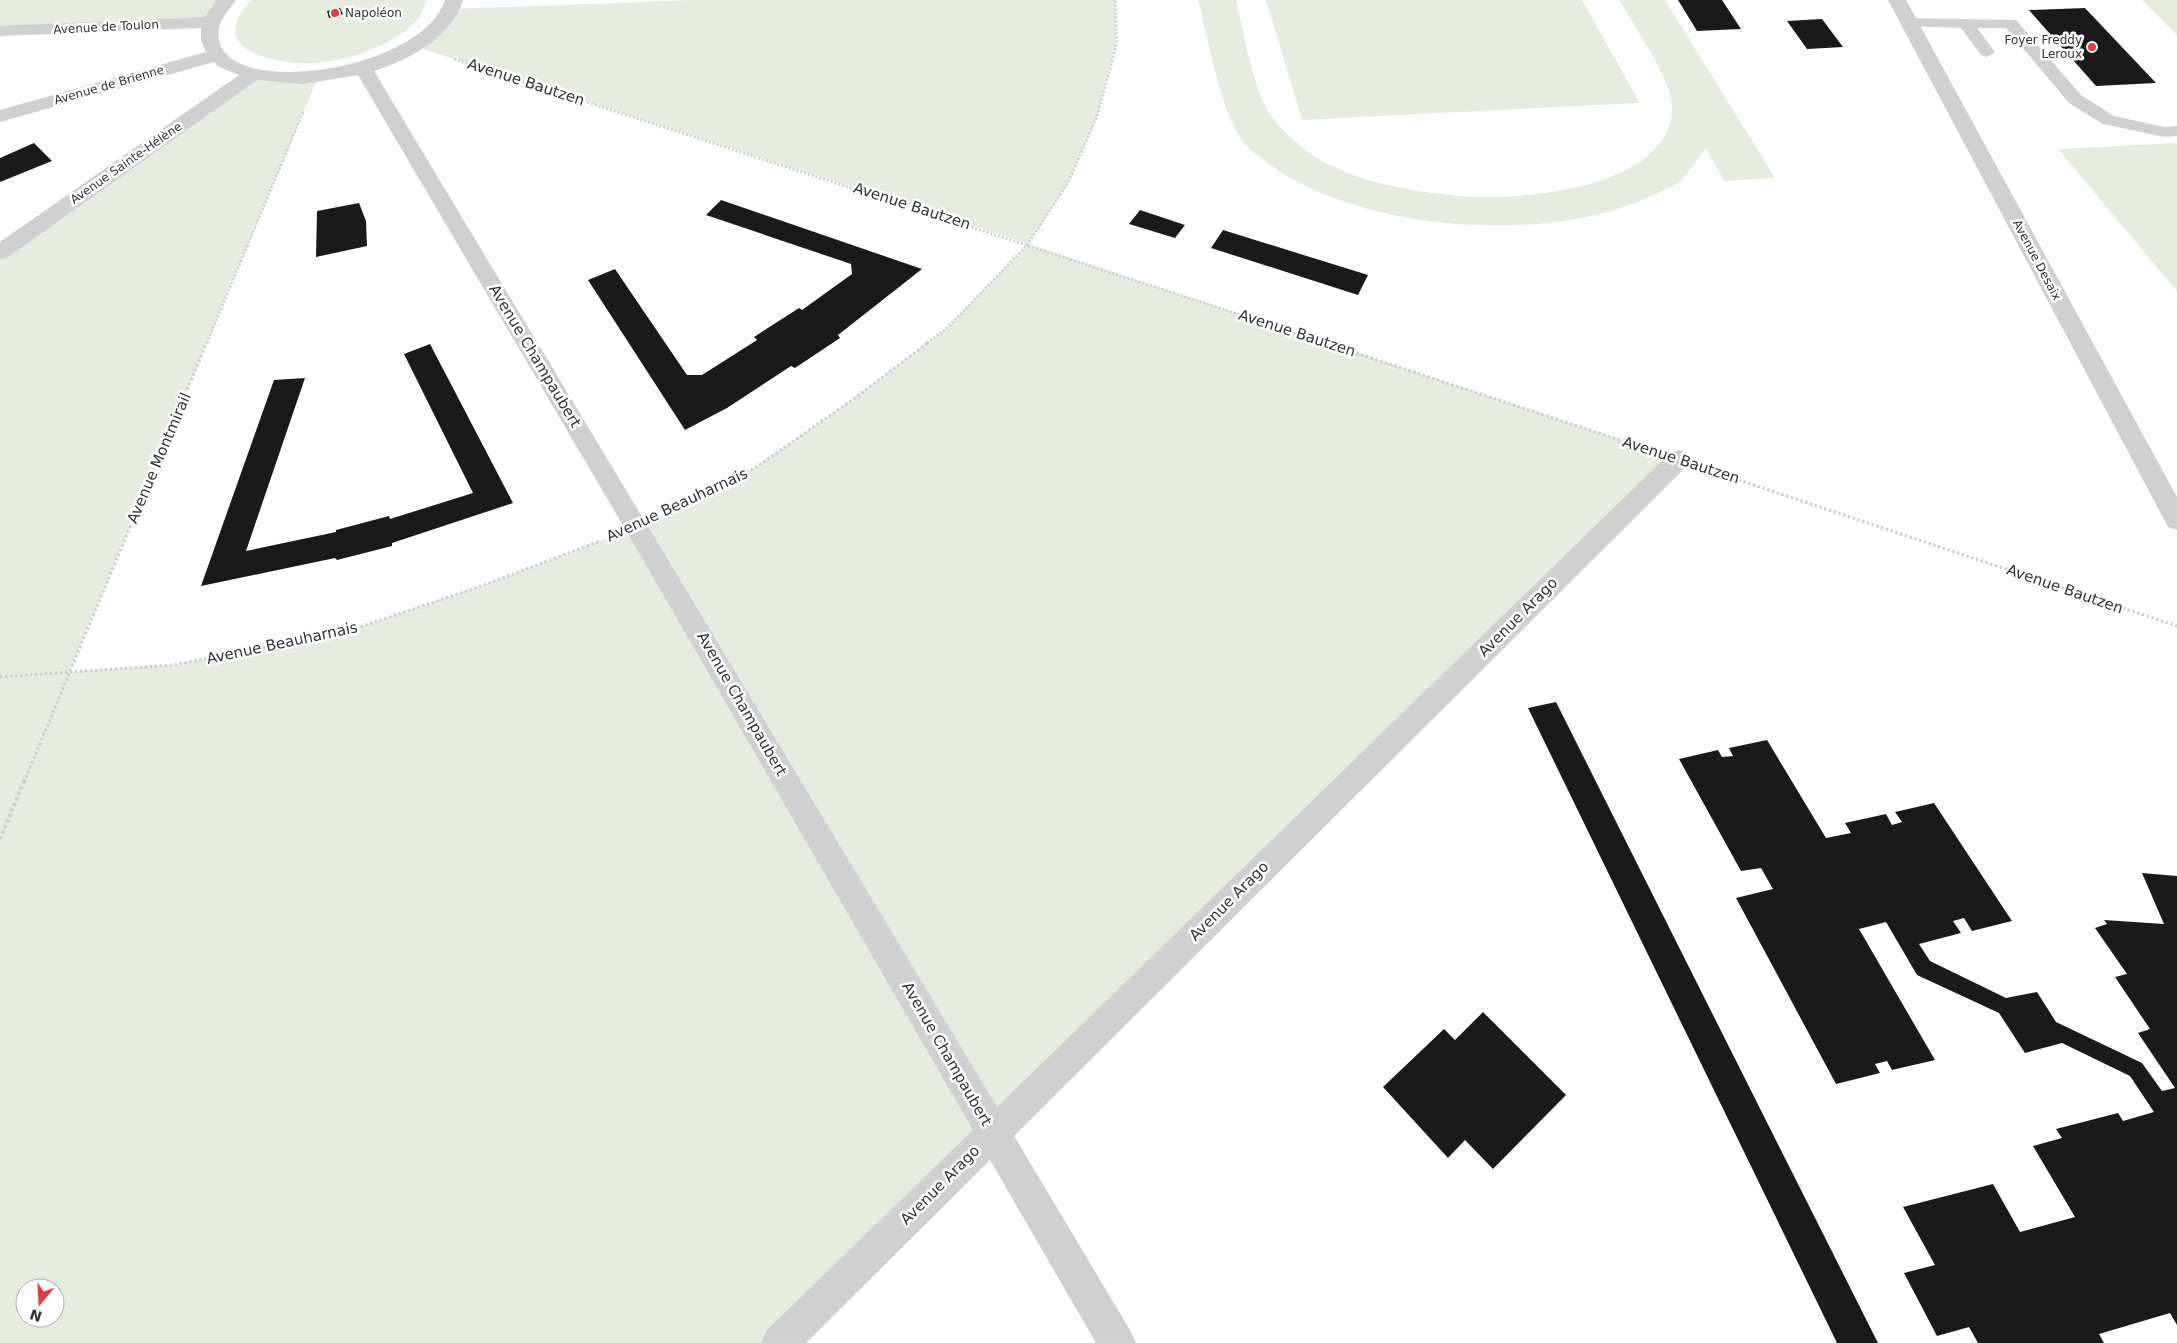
<svg xmlns="http://www.w3.org/2000/svg" width="2177" height="1343" font-family="'DejaVu Sans',sans-serif">
	<style>
		.green { fill: #e6ecdf; fill-rule: evenodd }
		.building { fill: #1a1a1a }
		.lines { fill: none; stroke-linecap: round; stroke-linejoin: round }
		.path-far2 { stroke: #cdcdcd; stroke-width: 2.5; stroke-dasharray: 2 2; stroke-linecap: butt }
		.path-far1 { stroke: #cdcdcd; stroke-width: 3; stroke-dasharray: 2.5 2.5; stroke-linecap: butt }
		.path { stroke: #cdcdcd; stroke-width: 4; stroke-dasharray: 3 3; stroke-linecap: butt }
		.service { fill: #d0d0d0; fill-rule: evenodd }
		.minor { fill: #d0d0d0; fill-rule: evenodd }
		.poi-dot { fill: #e63946; stroke: #fff; stroke-width: 2 }
		.labels { text-anchor: middle; stroke-width: 5; stroke-linejoin: round; paint-order: stroke }
		.far-poi-label { font-size: 12px; fill: #333; stroke: #fff; text-anchor: start }
		.far-street-label { font-size: 12px; fill: #333; stroke: #fff }
		.street-label { font-size: 15px; fill: #333; stroke: #fff }
	</style>
	<rect width="100%" height="100%" fill="#fff"/>
	<!-- green -->
	<path class="green" d="M0,0H227L212,22L0,31Z
		M252,0H426C424,15 414,25 402,33C377,51 346,60 316,63C278,66 201,50 252,0Z
		M693,0H1115L1116,43L1098,114L1068,183L1028,244L1679,459L780,1343H0V252L253,74L318,77L69,672L172,665L342,633L484,585L637,527L755,468L852,400L947,328L1028,244L414,46L451,9ZM25,1288H55V1318H25Z
		M1198,0H1236C1244,33 1254,97 1275,121C1292,140 1311,157 1334,167C1372,185 1418,192 1459,196C1517,201 1667,190 1672,111C1674,81 1634,27 1619,0H1665L1775,178L1724,181L1706,148C1697,159 1689,173 1678,183C1671,189 1659,192 1651,196C1550,244 1373,232 1279,171C1267,163 1254,154 1244,143C1221,115 1208,37 1198,0Z
		M1266,0H1582L1640,103L1302,120Z
		M2142,0H2177V35Z
		M2177,143V291L2058,149Z"/>
	<!-- building -->
	<path class="building" d="M1678,0H1722L1741,29L1697,31Z
		M340,8L343,14L329,18L327,11Z
		M2085,8L2156,83L2096,86L2029,10Z
		M1822,19L1843,47L1807,49L1787,21Z
		M34,143L52,161L0,182V158Z
		M721,200L922,269L838,335L840,338L795,368L791,366L727,408L685,430L588,280L615,269L687,375H702L757,340L754,337L799,308L802,310L852,274L851,264L706,215Z
		M359,203L366,221L367,246L316,257L317,211Z
		M1140,210L1185,225L1175,238L1129,224Z
		M1223,230L1368,275L1358,295L1211,248Z
		M430,344L513,503L392,543V546L337,560L335,558L201,586L274,380L305,378L246,551L336,532V530L389,516L390,519L473,493L404,354Z
		M1556,702L1710,1009L1878,1343H1837L1528,708Z
		M1767,740L1826,838L1851,833L1845,823L1886,814L1892,825L1902,822L1895,812L1934,803L2012,921L1972,931L1964,918L1953,921L1961,933L1919,944L1930,961L2006,998L2037,992L2056,1022L2142,1063L2162,1091L2175,1088L2138,1033L2150,1029L2115,977L2127,974L2095,928L2107,924L2104,920L2164,924L2142,873L2177,876V1325L2170,1313L2099,1334L2104,1343H1978L1969,1327L1937,1336L1904,1273L1935,1265L1903,1207L1993,1184L2020,1232L2075,1217L2033,1146L2062,1138L2056,1129L2118,1113L2123,1121L2154,1112L2130,1076L2062,1043L2025,1053L1999,1013L1917,975L1886,922L1859,929L1935,1060L1892,1070L1887,1061L1875,1064L1880,1073L1836,1084L1736,898L1773,889L1761,868L1741,871L1679,759L1718,750L1722,757L1733,756L1729,748Z
		M1483,1012L1566,1095L1493,1169L1465,1140L1448,1158L1383,1087L1444,1029L1455,1040Z"/>
	<g class="lines">
		<!-- path-far2 -->
		<path class="path-far2" d="M454,59L1327,343
			M207,343L304,110
			M927,343L947,328L1028,244L1068,183L1098,114L1117,43L1115,0"/>
		<!-- path-far1 -->
		<path class="path-far1" d="M1323,342L1638,446
			M1715,472L2177,626
			M670,510L755,468L852,400L929,342
			M0,677L172,665L342,633L484,585L600,541
			M24,782L207,342"/>
		<!-- path -->
		<path class="path" d="M0,839L24,781"/>
		<!-- service -->
		<path class="service" d="M1910,18L2016,20L2081,95L2114,116L2164,127L2177,126V136L2164,137L2103,124L2069,103L2006,28H1977L1995,52L1987,57L1981,55L1961,28L1904,26L1902,23Z"/>
		<!-- minor -->
		<path class="minor" d="M217,0H236C229,10 221,17 219,29C207,102 421,75 445,0H463C451,38 409,60 374,71L997,1107L1670,453L1679,450L1688,453L1691,459L1688,465L1014,1136L1130,1330L1136,1343H1096L990,1160L806,1343H761L767,1330L973,1130L628,534L358,75L304,84L257,80L8,257L0,259V242L239,75L219,67L214,62L0,122V110L206,52L201,40V28L0,36V26L205,17Z
			M1888,0H1906L2177,497V530L2168,527Z"/>
	</g>
	<!-- markers -->
	<g class="poi-dot">
		<circle cx="335" cy="13" r="5"/>
		<circle cx="2092" cy="47" r="5"/>
	</g>
	<g class="labels">
		<!-- far-poi labels -->
		<g class="far-poi-label">
			<text x="345" y="17">Napoléon</text>
			<text x="2082" y="44" text-anchor="end">Foyer Freddy<tspan x="2082" dy="14">Leroux</tspan></text>
		</g>
		<!-- far-street labels -->
		<g class="far-street-label">
			<text transform="translate(106 27) rotate(-3)" y="4">Avenue de Toulon</text>
			<text transform="translate(109 85) rotate(-16)" y="4">Avenue de Brienne</text>
			<text transform="translate(126 163) rotate(-35)" y="4">Avenue Sainte-Hélène</text>
			<text transform="translate(2037 260) rotate(62)" y="4">Avenue Desaix</text>
		</g>
		<!-- street labels -->
		<g class="street-label">
			<text transform="translate(526 82) rotate(18)" y="5">Avenue Bautzen</text>
			<text transform="translate(912 206) rotate(18)" y="5">Avenue Bautzen</text>
			<text transform="translate(1297 333) rotate(18)" y="5">Avenue Bautzen</text>
			<text transform="translate(535 356) rotate(59)" y="5">Avenue Champaubert</text>
			<text transform="translate(159 458) rotate(-67)" y="5">Avenue Montmirail</text>
			<text transform="translate(1681 460) rotate(18)" y="5">Avenue Bautzen</text>
			<text transform="translate(677 505) rotate(-25)" y="5">Avenue Beauharnais</text>
			<text transform="translate(2065 589) rotate(19)" y="5">Avenue Bautzen</text>
			<text transform="translate(1518 617) rotate(-45)" y="5">Avenue Arago</text>
			<text transform="translate(282 643) rotate(-12)" y="5">Avenue Beauharnais</text>
			<text transform="translate(742 704) rotate(60)" y="5">Avenue Champaubert</text>
			<text transform="translate(1229 901) rotate(-45)" y="5">Avenue Arago</text>
			<text transform="translate(947 1054) rotate(60)" y="5">Avenue Champaubert</text>
			<text transform="translate(940 1185) rotate(-45)" y="5">Avenue Arago</text>
		</g>
	</g>
	<!-- north arrow -->
	<g transform="translate(40 1303) rotate(198)"><circle r="24" fill="#ffffff" stroke="#adadad"/>
	<path d="M0-4L9 19L0 12L-9 19Z" fill="#e63946"/>
	<text y="-8" font-size="14" font-weight="bold" text-anchor="middle" fill="#333333">N</text>
	</g>
</svg>
